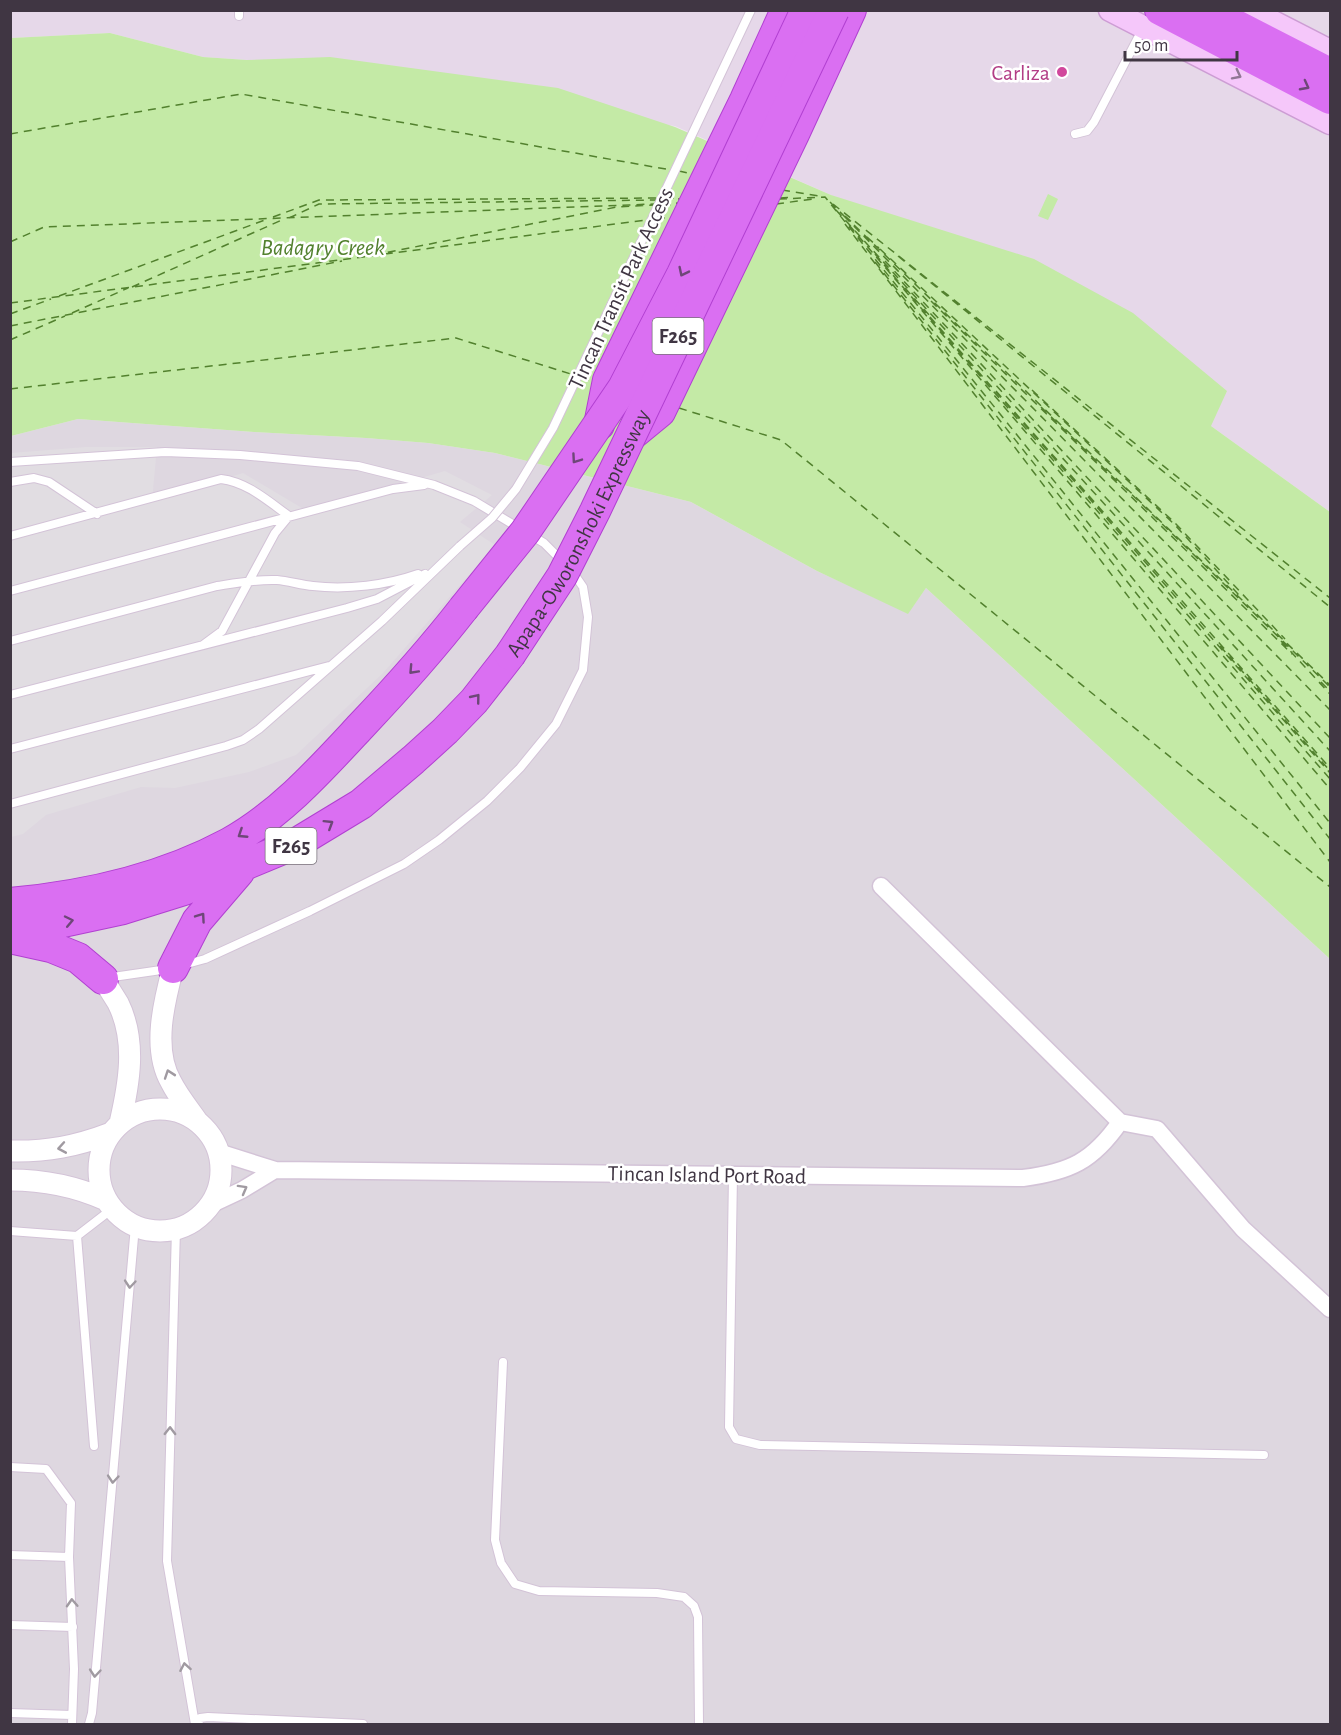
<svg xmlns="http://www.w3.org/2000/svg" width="1341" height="1735" font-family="'Alegreya Sans',sans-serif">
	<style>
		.residential { fill: #e6d8e9 }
		.industrial { fill: #ded7e0 }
		.parking { fill: #e1dde2 }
		.water { fill: #c4eaa6 }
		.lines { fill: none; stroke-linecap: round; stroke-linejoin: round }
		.ferry { stroke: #52812e; stroke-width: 1.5; stroke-dasharray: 8 6; stroke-linecap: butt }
		.service-casing { stroke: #d3c3d7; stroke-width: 10 }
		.minor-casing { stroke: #d3c3d7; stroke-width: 19 }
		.tertiary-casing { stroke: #d3c3d7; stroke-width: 23 }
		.secondary-casing { stroke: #cd9dd4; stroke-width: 25 }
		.motorway-casing { stroke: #b140d1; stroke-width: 32 }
		.service { stroke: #fff; stroke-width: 8 }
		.minor { stroke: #fff; stroke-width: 16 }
		.tertiary { stroke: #fff; stroke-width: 21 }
		.secondary { stroke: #f5c7fa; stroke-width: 22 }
		.motorway { stroke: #da6ff2; stroke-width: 30 }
		.service-bridge-casing { stroke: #d3c3d7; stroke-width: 10; stroke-linecap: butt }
		.motorway-bridge-casing { stroke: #b140d1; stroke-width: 32; stroke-linecap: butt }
		.service-bridge { stroke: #fff; stroke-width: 8 }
		.motorway-bridge { stroke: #da6ff2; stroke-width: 30 }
		.oneway { stroke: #917795 }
		.oneway2 { stroke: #6e4778 }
		.oneway3 { stroke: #a09aa1 }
		.hotel-dot { fill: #d1479c; stroke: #fff; stroke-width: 2 }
		.labels { text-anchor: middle; stroke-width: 5; stroke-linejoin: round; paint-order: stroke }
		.shield { fill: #fff; stroke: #79727b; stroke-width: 1.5 }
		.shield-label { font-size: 21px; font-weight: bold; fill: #403643 }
		.hotel-label { font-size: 22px; fill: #b23c85; stroke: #fff; text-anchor: end }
		.street-label { font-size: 22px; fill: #403643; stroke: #fff }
		.water-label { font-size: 24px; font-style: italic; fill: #52812e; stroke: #fff }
	</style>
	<rect width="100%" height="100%" fill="#efe6f1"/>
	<!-- residential -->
	<path class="residential" d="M11,10L1330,11V512L1211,426L831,195L675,126L247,60L203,57L110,33L11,38Z"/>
	<!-- industrial -->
	<path class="industrial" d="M78,419L254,432L366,438L428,443L495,453L691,502L817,571L908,613L926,588L1330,959V1724H11V436Z"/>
	<!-- parking -->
	<path class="parking" d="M86,447H157L152,501L243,473L307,511L445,471L492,495L460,522L495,545L383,673L296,755L249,772L175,788L141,787L46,815L23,834L11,837V453Z"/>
	<!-- water -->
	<path class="water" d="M110,33L203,57L247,60L330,57L558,88L675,127L831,195L1034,259L1133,313L1227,391L1211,426L1330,512V959L926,588L908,614L817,571L691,502L495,453L428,443L366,438L254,432L78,419L11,436V38Z
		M1048,194L1058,199L1048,220L1038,216Z"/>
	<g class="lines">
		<!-- ferry -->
		<path class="ferry" d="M10,134L241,94L671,170
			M679,171L692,174
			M782,190L819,196
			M666,198H682
			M780,198L793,197
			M664,199H680
			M779,199L825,197L1330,823
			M830,202L844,216
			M662,204L678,203
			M776,204L813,199
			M833,204L1330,598
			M663,205L679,204
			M836,210L1330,751
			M844,216L1330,710
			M845,216L855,225
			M273,217L319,200L658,198
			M289,218L319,204L656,200
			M657,219L670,217
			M845,224L1330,862
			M849,225L1330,789
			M854,225L1330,685
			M867,237L879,248
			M10,242L44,227L654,204
			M880,249L1174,524L1239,595
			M875,254L903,287
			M374,255L617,207L655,205
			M898,256L1330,607
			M885,261L1330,738
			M875,262L1330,839
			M902,286L1330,779
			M132,287L284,219
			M905,288L930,316
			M59,296L265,220
			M931,301L1292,654
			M10,303L646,220
			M72,313L128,288
			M10,314L51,299
			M930,317L967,359
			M10,326L342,261
			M10,340L65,316
			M968,360L1330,773
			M581,378L594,382
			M10,389L456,338L574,375
			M1032,390L1175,523L1285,639
			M996,391L1330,768
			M1041,407L1121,485
			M679,408L781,440L1330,887
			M1122,485L1330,687
			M1281,641L1330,694
			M1220,646L1330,771
			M1321,682L1330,691"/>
		<!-- service casing -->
		<g class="service-casing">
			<path id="service" d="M239,16V10
				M1075,134L1087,131L1094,122L1143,28
				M10,462L165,452L240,455L358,466L434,485L474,501L544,543L563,562
				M10,482L34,478L49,482L97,514
				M10,536L221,479C247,482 268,501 289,516L275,533L222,631L203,645
				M10,591L393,489L424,485
				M10,641L217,586C236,583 257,579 277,580C289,581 301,585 313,586C347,590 387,585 418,574
				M10,695L347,608L377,599L425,574
				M10,749L329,666
				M10,804L226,746L243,740L259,729L382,621L460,546
				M183,965L205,959L310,911L404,864L439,840L487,801L520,768L556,724L583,670L588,617L583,587L572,571
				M106,978L168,969
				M733,1175L729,1427L736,1439L760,1445L1264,1455
				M176,1229L167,1561L195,1724
				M10,1231L77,1236L112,1209
				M77,1236L94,1446
				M503,1362L495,1540L501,1563L515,1584L539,1591L657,1593L684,1597L694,1606L698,1617L699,1724
				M10,1467L46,1469L71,1503L69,1557L74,1669L72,1724
				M10,1555L69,1557
				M10,1625L73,1627
				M10,1713L72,1715
				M89,1724L92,1713L135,1226
				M198,1724L200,1718L208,1717L363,1724"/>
		</g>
		<!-- minor casing -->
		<g class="minor-casing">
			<path id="minor" d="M881,886L1120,1122L1157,1129L1243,1229L1330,1309
				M218,1152L275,1170L1023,1178C1070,1172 1093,1161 1120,1122
				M210,1205L242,1190L275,1170"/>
		</g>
		<!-- tertiary casing -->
		<g class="tertiary-casing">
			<path id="tertiary" d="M173,968C164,1002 152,1049 171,1082C178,1096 188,1108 197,1121
				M103,979C108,987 113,995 118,1003C137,1041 129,1084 120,1123
				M99 1170a61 61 0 1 1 122 0a61 61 0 1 1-122 0Z
				M10,1151C47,1152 77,1146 111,1133
				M10,1180C44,1180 75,1186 106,1200"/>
		</g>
		<!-- secondary casing -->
		<g class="secondary-casing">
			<path id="secondary" d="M1110,10L1330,123
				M1250,10L1330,51"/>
		</g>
		<!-- motorway casing -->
		<g class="motorway-casing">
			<path id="motorway" d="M1160,10L1330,99
				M1207,10L1330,73
				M599,425L608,380L745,100L786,10
				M632,435L660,412L794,134L851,10
				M10,903C86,896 162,879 229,843C281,814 321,769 361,726C397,688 431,650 463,609
				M10,927L58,923L123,909L184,890L295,844L361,804L413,760L445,731L474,701L510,655
				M10,938L51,947L78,958L103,979
				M173,968L197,921L239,872"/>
		</g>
		<!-- service -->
		<use href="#service" class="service"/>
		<!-- minor -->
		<use href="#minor" class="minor"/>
		<!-- tertiary -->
		<use href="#tertiary" class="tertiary"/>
		<!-- secondary -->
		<use href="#secondary" class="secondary"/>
		<!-- motorway -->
		<use href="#motorway" class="motorway"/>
		<!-- service-bridge casing -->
		<g class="service-bridge-casing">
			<path id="service-bridge" d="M460,546L492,518L516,489L553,428L751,10"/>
		</g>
		<!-- motorway-bridge casing -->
		<g class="motorway-bridge-casing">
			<g id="motorway-bridge">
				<path d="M463,609L525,532L623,388L682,274L806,10"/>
				<path id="s1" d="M510,655L562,576L595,511L834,10"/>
			</g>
		</g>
		<!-- service-bridge -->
		<use href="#service-bridge" class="service-bridge"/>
		<!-- motorway-bridge -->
		<use href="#motorway-bridge" class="motorway-bridge"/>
	</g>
	<!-- one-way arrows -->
	<defs><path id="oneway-chevron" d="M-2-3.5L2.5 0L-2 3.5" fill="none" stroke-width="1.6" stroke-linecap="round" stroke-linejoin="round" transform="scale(1.5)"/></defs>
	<use class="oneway" href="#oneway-chevron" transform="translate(1237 75) rotate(27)"/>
	<g class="oneway2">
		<use href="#oneway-chevron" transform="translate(1305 86) rotate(28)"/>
		<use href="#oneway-chevron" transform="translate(683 272) rotate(116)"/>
		<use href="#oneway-chevron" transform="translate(576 459) rotate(125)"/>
		<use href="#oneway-chevron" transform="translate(413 670) rotate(133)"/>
		<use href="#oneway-chevron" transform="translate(476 698) rotate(-51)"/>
		<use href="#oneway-chevron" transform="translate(329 824) rotate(-32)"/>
		<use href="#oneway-chevron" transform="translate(242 834) rotate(147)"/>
		<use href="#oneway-chevron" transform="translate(201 917) rotate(-55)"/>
		<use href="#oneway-chevron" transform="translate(69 921) rotate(-12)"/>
	</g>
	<g class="oneway3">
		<use href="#oneway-chevron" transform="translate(169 1074) rotate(-109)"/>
		<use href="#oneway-chevron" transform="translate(62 1148) rotate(170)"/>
		<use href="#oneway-chevron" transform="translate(243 1189) rotate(-29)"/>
		<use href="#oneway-chevron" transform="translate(130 1284) rotate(95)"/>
		<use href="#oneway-chevron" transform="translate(170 1431) rotate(-89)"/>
		<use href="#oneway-chevron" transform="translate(113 1479) rotate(95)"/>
		<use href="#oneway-chevron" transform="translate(72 1603) rotate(-93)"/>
		<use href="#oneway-chevron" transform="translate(185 1667) rotate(-100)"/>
		<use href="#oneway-chevron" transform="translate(95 1673) rotate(95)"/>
	</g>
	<!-- markers -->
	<circle class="hotel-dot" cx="1062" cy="72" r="6"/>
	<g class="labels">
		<!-- shield labels -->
		<g class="shield">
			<rect x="652.5" y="318" width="51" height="36" rx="4.5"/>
			<rect x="265.5" y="828" width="51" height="36" rx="4.5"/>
		</g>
		<g class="shield-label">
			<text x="678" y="343">F265</text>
			<text x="291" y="853">F265</text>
		</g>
		<!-- hotel labels -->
		<g class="hotel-label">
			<text x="1050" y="80">Carliza</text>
		</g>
		<!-- street labels -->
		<g class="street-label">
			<text transform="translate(620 288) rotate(-65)" y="8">Tincan Transit Park Access</text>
			<text dy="8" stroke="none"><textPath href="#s1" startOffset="140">Apapa-Oworonshoki Expressway</textPath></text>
			<text transform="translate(707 1174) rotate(1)" y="8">Tincan Island Port Road</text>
		</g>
		<!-- water labels -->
		<g class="water-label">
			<text x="323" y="255">Badagry Creek</text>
		</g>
	</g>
	<!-- border -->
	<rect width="1341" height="1735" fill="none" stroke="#403643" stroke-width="24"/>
	<!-- scale -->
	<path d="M1125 51v9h112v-9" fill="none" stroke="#403643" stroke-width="3"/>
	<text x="1134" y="51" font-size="18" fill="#403643" stroke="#ffffff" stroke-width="4.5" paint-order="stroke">50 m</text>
</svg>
